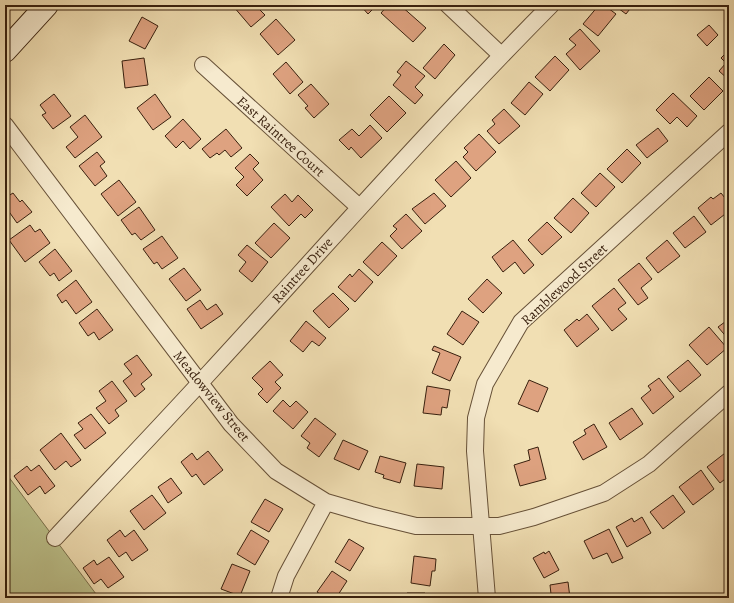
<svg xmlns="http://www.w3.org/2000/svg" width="734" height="603" font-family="Alegreya,serif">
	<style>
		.green { fill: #bcc18b; stroke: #7a704c }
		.building { fill: #dea280; stroke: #38200e }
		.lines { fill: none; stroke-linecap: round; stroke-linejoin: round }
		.street-casing { stroke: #665037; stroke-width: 18 }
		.secondary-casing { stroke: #38200e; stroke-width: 24 }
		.street { stroke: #f6eace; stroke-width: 16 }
		.secondary { stroke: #f6eace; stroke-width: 22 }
		.labels { text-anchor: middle; stroke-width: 3; stroke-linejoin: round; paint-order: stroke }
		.street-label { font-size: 14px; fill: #38200e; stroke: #f6eace }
	</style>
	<rect width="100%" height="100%" fill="#f1dfb3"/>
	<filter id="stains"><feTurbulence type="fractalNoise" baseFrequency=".005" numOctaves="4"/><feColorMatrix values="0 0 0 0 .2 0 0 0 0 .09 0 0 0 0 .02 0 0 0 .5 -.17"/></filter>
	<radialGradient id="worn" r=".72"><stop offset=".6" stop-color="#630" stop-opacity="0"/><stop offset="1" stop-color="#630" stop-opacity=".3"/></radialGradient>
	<!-- green -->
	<path class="green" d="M5,472L99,598H5Z"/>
	<!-- building -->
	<path class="building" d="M149,5H158L152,9Z
		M235,5H255L265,15L251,27L233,6Z
		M360,5H377L368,14Z
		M388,5H400L426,28L413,42L381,13Z
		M599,5H604L616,14L598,36L583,24Z
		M614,5H633L626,14Z
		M142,17L158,26L145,49L129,41Z
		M276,19L295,40L278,55L260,34Z
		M709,25L718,35L707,46L697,35Z
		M580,29L600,51L580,70L566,54L576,45L569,39Z
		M444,44L455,55L435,79L423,68Z
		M728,51L729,52V80L719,71L726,63L721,58Z
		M555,56L569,70L550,91L535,77Z
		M144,58L148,85L125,88L122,61Z
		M406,61L425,76L415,87L423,95L415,104L393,85L401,75L397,72Z
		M286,62L303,82L290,94L273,74Z
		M709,77L723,91L704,110L690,96Z
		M529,82L543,94L525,115L511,103Z
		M311,84L329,104L314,118L305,108L308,106L298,95Z
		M673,93L697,116L687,127L677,117L670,124L656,110Z
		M54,94L71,116L53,129L42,115L46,113L40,105Z
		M155,94L171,117L153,130L137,108Z
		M389,96L406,113L387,132L370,115Z
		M504,109L520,126L499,144L487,131L495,124L492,120Z
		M85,115L102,137L75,158L66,147L78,137L70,127Z
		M183,119L201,139L190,149L183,141L176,148L165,136Z
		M370,125L382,138L361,158L351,147L349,150L339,140L352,129L359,136Z
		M658,128L668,141L647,158L636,145Z
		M226,129L242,148L231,157L225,150L219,155L217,153L210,158L202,149Z
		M479,134L496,152L476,171L463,157L468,152L464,148Z
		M627,149L641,163L622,183L607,169Z
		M97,152L105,162L100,166L107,176L95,186L79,166Z
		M250,154L259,163L253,169L263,180L247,196L236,185L244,177L235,168Z
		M456,161L471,178L451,197L435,180Z
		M600,173L615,187L596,207L581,193Z
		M119,180L136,202L118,216L101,194Z
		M729,180V189L724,184Z
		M13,193L20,202L22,200L32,212L17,223L5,206V198Z
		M434,193L446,206L425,224L412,209Z
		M721,193L729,203V211L711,225L698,208L711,197L713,199Z
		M285,194L292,202L298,195L313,210L305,218L301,214L289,226L271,207Z
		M573,198L589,213L571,233L554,218Z
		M139,207L155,230L141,240L135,233L132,235L121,220Z
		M406,214L422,231L402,249L390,236L397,229L393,226Z
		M694,216L706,232L685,248L673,233Z
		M547,222L562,237L542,255L528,240Z
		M274,223L290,238L271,258L255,243Z
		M30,225L35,232L40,229L50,243L25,262L9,240Z
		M162,236L178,258L162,269L157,262L154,264L143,249Z
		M513,240L534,265L524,274L515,262L503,272L492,257Z
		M667,240L680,256L658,273L646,258Z
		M382,242L397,256L378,276L363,262Z
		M247,245L268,262L252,282L239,271L246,262L238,255Z
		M55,249L72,271L59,281L54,273L50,276L39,262Z
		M639,263L652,279L641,288L648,298L638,305L618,280Z
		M184,268L201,290L186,301L169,279Z
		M359,269L373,282L355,302L338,287L350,274L352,277Z
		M487,279L502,293L483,313L468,299Z
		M76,280L92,302L76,314L66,300L62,303L57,295Z
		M614,288L626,303L618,309L627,319L612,331L592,306Z
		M333,293L349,309L329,328L313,311Z
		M200,300L207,310L216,304L223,314L201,329L187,309Z
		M97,309L113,330L99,340L94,332L88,336L79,323Z
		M462,311L479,322L463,345L447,334Z
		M587,314L599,329L577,347L564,330L577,319L579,321Z
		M729,319V340L718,327Z
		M306,321L326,338L319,346L312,341L303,352L290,341Z
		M709,327L727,348L707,365L689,345Z
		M434,346L461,357L450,381L432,373L440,353L432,350Z
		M137,355L152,375L141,384L145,389L135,397L123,381L132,374L124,364Z
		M688,360L701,375L680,392L667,377Z
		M270,361L283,375L275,382L281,388L267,403L258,394L263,389L252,378Z
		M659,378L674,397L653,414L641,398L651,390L648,386Z
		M529,380L548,388L538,412L518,404Z
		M112,381L127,401L115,410L119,416L109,424L96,408L106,401L99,391Z
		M427,386L450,390L447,408L442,407L441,415L423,413Z
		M283,400L290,407L296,401L308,412L293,429L273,411Z
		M632,408L643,424L620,440L609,423Z
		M91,414L106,433L85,449L74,435L83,429L78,423Z
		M315,418L336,434L319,457L307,448L310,443L301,436Z
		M594,424L607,447L583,460L573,442L586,434L584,430Z
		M61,433L81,460L71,467L66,461L55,470L40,450Z
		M343,440L368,451L359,470L334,459Z
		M538,447L546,479L520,486L514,465L530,460L528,450Z
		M729,450V476L720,483L707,467Z
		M208,451L223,470L204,485L196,474L192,477L181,462L192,453L197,460Z
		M380,456L406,463L400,483L383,478L384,475L375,472Z
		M417,464L444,467L442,489L414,486Z
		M39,465L55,486L45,494L40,486L28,495L14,476L27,466L31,471Z
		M701,470L714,489L693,505L679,487Z
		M171,478L182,493L168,503L158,487Z
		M152,495L166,513L144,530L130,511Z
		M673,495L685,512L663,529L650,512Z
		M265,499L283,509L269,532L251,522Z
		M642,517L651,533L627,547L616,527L632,518L634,522Z
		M609,529L623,558L612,563L607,553L593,559L584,541Z
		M120,530L125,537L134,530L148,550L132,561L126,552L119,557L107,540Z
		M251,530L269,541L255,565L237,554Z
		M349,539L364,548L350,571L335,562Z
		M549,551L559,570L544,578L533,558L544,552L545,554Z
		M414,556L436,559L435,571H432L430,586L411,583Z
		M109,557L124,577L108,588L101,579L94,584L83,568L94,560L97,565Z
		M232,564L250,571L240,596L221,589Z
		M332,571L347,581L336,598H326L317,592Z
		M568,582L570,598H547V594H551L550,585Z
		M407,593H425V598H408Z"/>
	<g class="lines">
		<!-- street casing -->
		<g class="street-casing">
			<path id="street" d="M448,5L501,55
				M203,65L359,207
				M5,125L231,424L276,471L326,502L371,515L416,526H499L534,517L604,493L649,464L729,393
				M55,538C106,483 159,428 210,372C323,249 433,124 551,5
				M279,598L286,576L326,502
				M487,598L475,451L476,418L485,384L521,322L729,132"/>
		</g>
		<!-- secondary casing -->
		<g class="secondary-casing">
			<path id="secondary" d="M5,51L47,5"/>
		</g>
		<!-- street -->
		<use href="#street" class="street"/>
		<!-- secondary -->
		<use href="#secondary" class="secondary"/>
	</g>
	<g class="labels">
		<!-- street labels -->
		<g class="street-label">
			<text transform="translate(281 136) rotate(42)" y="5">East Raintree Court</text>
			<text transform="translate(302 270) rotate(-48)" y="5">Raintree Drive</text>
			<text transform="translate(564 284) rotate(-43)" y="5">Ramblewood Street</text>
			<text transform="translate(212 396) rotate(51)" y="5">Meadowview Street</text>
		</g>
	</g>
	<!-- margin -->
	<rect width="734" height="603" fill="none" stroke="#f1dfb3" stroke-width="20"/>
	<rect x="6" y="6" width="722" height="591" fill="none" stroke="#38200e" stroke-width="2"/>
	<rect x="10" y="10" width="714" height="583" fill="none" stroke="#38200e"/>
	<rect width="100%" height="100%" filter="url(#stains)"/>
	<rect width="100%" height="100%" fill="url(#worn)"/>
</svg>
